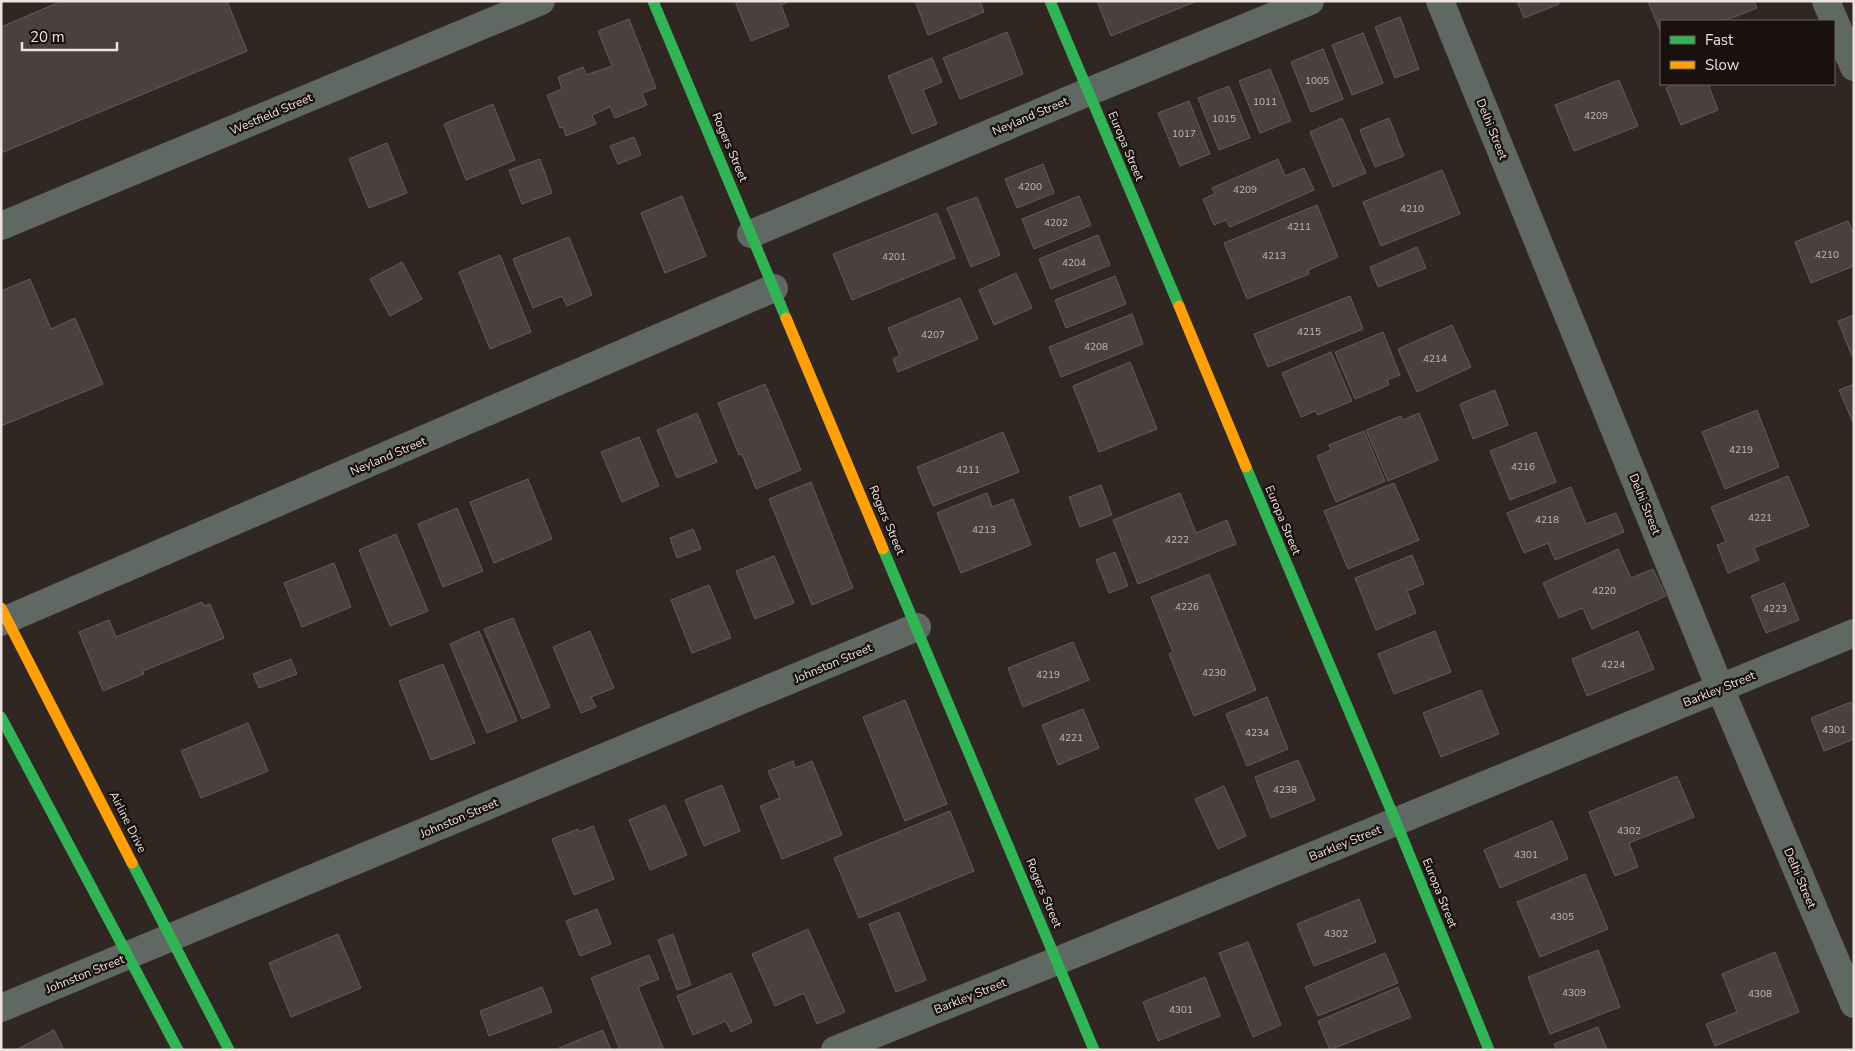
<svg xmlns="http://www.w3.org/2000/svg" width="1855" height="1051" font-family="'Nunito Sans',sans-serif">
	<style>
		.building { fill: #49413e; stroke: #645c59 }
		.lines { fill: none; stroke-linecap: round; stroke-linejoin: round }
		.street { stroke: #606864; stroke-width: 28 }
		.fast { stroke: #30b455; stroke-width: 11 }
		.slow { stroke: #ff9f0a; stroke-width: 11 }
		.labels { text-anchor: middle; stroke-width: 4.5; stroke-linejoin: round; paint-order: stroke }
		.number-label { font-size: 10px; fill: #c5bab6 }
		.street-label { font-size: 12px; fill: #eee3de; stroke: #18110d }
	</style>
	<rect width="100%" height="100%" fill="#302723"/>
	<!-- building -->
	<path class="building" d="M62,1H227L247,51L1,153V27Z
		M735,1H790L781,5L789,26L751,41Z
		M915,1H980L984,12L928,35Z
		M1097,1H1197L1111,36Z
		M1517,1H1558L1559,4L1524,18Z
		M1648,1H1754L1757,8L1724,21H1661V33Z
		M1400,17L1419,69L1395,78L1375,27Z
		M629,19L656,88L642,93L647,105L615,118L610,107L592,115L596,124L566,136L563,127L560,128L547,95L562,89L558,77L583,67L586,75L612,66L598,31Z
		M1007,32L1023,74L960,99L943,58Z
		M1363,33L1383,83L1352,95L1332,45Z
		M1323,49L1343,99L1311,112L1291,62Z
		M932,58L942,82L923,90L937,124L912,134L888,76Z
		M1270,69L1291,121L1260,133L1239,81Z
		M1619,80L1638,126L1574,151L1555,105Z
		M1676,84H1708L1718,110L1681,125L1666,88Z
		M1229,86L1250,138L1219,150L1198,98Z
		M1189,101L1210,154L1180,166L1158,113Z
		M493,104L515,160L466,180L444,124Z
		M1342,118L1366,173L1333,187L1310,132Z
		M1389,118L1404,156L1375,167L1360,130Z
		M634,137L641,155L618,164L610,146Z
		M387,143L407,193L369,208L349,159Z
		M540,159L552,193L522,204L509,170Z
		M1278,159L1285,176L1304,168L1314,190L1230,227L1226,220L1214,225L1203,199L1215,194L1212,188Z
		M1043,164L1054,193L1017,208L1005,179Z
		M1442,170L1460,214L1381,246L1363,202Z
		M682,196L706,256L665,273L641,213Z
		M1079,196L1091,225L1034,249L1022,219Z
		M977,197L1000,255L971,267L947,208Z
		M1317,205L1338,257L1308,270L1309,274L1247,299L1224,243Z
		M937,213L955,258L852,300L833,254Z
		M1848,221L1854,235V266L1811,283L1795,242Z
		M1098,235L1110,265L1051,289L1039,259Z
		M569,237L592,295L567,306L562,296L533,308L513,259Z
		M1417,247L1426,268L1378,287L1370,267Z
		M500,255L531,332L490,349L459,272Z
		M402,262L422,299L390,316L370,279Z
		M1016,273L1032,308L994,325L979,290Z
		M1115,276L1126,304L1066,328L1055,300Z
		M30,279L51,329L75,318L103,384L1,426V291Z
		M1350,296L1363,329L1268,367L1254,334Z
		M960,298L978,339L898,372L893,359L900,356L888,328Z
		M1132,314L1143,344L1061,377L1049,347Z
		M1854,315V355L1852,356L1838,321Z
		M1452,325L1471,367L1417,392L1398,349Z
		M1383,332L1400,375L1387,380L1389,385L1355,399L1335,352Z
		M1331,352L1352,401L1318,415L1315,411L1301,417L1282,373Z
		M1130,362L1157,429L1099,452L1073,386Z
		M765,384L801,470L756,489L742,454L739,455L718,403Z
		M1854,384V425L1839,390Z
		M1495,390L1508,425L1473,439L1460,404Z
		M1757,410L1779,467L1725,489L1702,432Z
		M697,413L717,462L677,478L657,430Z
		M1419,413L1438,460L1388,481L1366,430L1401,416L1403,420Z
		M1364,431L1385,481L1336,502L1317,456L1331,450L1329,445Z
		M1003,432L1019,472L933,506L917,467Z
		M1536,432L1556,482L1510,500L1490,451Z
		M639,437L659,486L622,502L601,452Z
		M1788,476L1809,526L1754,548L1759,560L1728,573L1717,545L1726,542L1711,507Z
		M528,479L552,539L494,563L470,502Z
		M811,482L853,588L812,605L769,499Z
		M1394,483L1419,540L1348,569L1324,511Z
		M1101,485L1112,515L1080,527L1069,497Z
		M1571,487L1586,524L1616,513L1624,532L1555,560L1548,543L1524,553L1507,513Z
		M987,493L992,507L1013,499L1031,545L961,573L937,513Z
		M1180,493L1196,533L1227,520L1236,544L1138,584L1113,520Z
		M457,508L483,571L443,587L418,524Z
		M693,529L701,549L677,558L670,538Z
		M396,534L428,611L390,626L359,550Z
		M1618,549L1631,578L1653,569L1666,596L1592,629L1583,608L1559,618L1543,583Z
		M1115,552L1128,586L1109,593L1096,560Z
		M1412,555L1424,584L1407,591L1416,613L1376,630L1355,578Z
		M774,556L794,603L755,619L736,571Z
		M334,563L351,607L302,627L284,583Z
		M1209,574L1256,690L1194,716L1169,654L1173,652L1151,597Z
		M1784,583L1799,620L1766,633L1751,596Z
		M709,585L731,638L692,653L671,600Z
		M202,602L204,606L210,604L224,638L143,671L144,674L103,691L79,632L109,620L116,637Z
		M513,618L550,707L522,719L484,629Z
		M479,631L517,721L487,733L450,644Z
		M590,631L614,688L591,697L596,707L581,713L553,647Z
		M1435,631L1451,672L1394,694L1378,654Z
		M1638,631L1654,669L1587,696L1572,659Z
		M1073,642L1089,680L1023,707L1008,668Z
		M291,659L297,674L259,688L253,674Z
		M443,664L475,743L431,760L399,681Z
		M1481,690L1499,734L1441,757L1423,713Z
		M1267,697L1288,749L1247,766L1226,714Z
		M905,700L947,804L905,821L863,717Z
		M1851,702L1854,709V739L1824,751L1811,718Z
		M1083,709L1099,748L1058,765L1042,725Z
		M248,723L268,771L201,798L181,751Z
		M1298,760L1315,800L1271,818L1255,777Z
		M793,761L795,768L812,761L842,835L782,859L760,806L780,798L768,771Z
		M1677,776L1694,817L1629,843L1638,867L1615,876L1589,812Z
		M722,785L740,831L704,846L685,800Z
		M1224,786L1246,836L1218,849L1195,799Z
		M665,805L687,855L650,870L629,820Z
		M950,811L974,871L859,918L834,858Z
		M1552,821L1568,859L1500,888L1484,850Z
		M593,826L614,879L574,895L552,839L578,829L579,832Z
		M1585,874L1608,929L1540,957L1517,902Z
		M1359,899L1376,942L1314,966L1297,924Z
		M597,909L611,944L580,956L566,921Z
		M899,912L926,980L896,992L869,924Z
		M808,929L845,1012L817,1024L804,993L775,1006L752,954Z
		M338,934L361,988L291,1017L269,963Z
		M673,934L691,985L677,990L658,940Z
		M1248,942L1281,1025L1253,1037L1219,953Z
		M1598,950L1620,1007L1550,1034L1528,977Z
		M1775,952L1799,1012L1715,1046L1706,1024L1737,1012L1722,974Z
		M1385,953L1398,983L1318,1016L1305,987Z
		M649,955L659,979L638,987L664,1050H620L591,978Z
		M731,973L752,1022L731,1032L726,1021L693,1035L677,996Z
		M1205,977L1220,1016L1158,1041L1143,1002Z
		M542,987L552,1012L489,1036L480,1011Z
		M1398,987L1411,1017L1330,1050L1318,1021Z
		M1598,1027L1607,1050H1557L1554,1044Z
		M54,1030L64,1050H16Z
		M603,1030L611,1050H560L559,1048Z"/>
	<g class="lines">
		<!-- street -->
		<path class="street" d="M1440,1L1720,688L1854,1004
			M1826,1L1854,67
			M1,226L541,1
			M751,234L1088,92L1310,1
			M1,622L774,288
			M1,1008L917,627
			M835,1050L1089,948L1854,633"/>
		<!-- fast -->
		<path class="fast" d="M653,1L786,318
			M1050,1L1179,306
			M1246,467L1396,822L1489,1050
			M883,549L1094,1050
			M1,717L178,1050
			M132,863L229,1050"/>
		<!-- slow -->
		<path class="slow" d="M1179,306L1246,467
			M786,318L883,549
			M1,608L132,863"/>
	</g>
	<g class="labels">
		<!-- number labels -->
		<g class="number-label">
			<text x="1317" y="84">1005</text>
			<text x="1265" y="105">1011</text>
			<text x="1596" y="119">4209</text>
			<text x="1224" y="122">1015</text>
			<text x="1184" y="137">1017</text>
			<text x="1030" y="190">4200</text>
			<text x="1245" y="193">4209</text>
			<text x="1412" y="212">4210</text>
			<text x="1056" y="226">4202</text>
			<text x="1299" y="230">4211</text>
			<text x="1827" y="258">4210</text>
			<text x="1274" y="259">4213</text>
			<text x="894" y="260">4201</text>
			<text x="1074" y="266">4204</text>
			<text x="1309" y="335">4215</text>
			<text x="933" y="338">4207</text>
			<text x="1096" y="350">4208</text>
			<text x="1435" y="362">4214</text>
			<text x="1741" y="453">4219</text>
			<text x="1523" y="470">4216</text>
			<text x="968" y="473">4211</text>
			<text x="1760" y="521">4221</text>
			<text x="1547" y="523">4218</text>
			<text x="984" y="533">4213</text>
			<text x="1177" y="543">4222</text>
			<text x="1604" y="594">4220</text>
			<text x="1187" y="610">4226</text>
			<text x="1775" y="612">4223</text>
			<text x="1613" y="668">4224</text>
			<text x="1214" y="676">4230</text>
			<text x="1048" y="678">4219</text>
			<text x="1834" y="733">4301</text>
			<text x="1257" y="736">4234</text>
			<text x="1071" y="741">4221</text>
			<text x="1285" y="793">4238</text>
			<text x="1629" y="834">4302</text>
			<text x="1526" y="858">4301</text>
			<text x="1562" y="920">4305</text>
			<text x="1336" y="937">4302</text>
			<text x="1574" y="996">4309</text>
			<text x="1760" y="997">4308</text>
			<text x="1181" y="1013">4301</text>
		</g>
		<!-- street labels -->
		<g class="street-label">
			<text transform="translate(271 114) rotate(-23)" y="4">Westfield Street</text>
			<text transform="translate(1030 116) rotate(-23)" y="4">Neyland Street</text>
			<text transform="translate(1492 129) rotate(68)" y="4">Delhi Street</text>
			<text transform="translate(1126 146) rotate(67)" y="4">Europa Street</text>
			<text transform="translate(730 147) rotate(67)" y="4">Rogers Street</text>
			<text transform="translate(388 456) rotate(-23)" y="4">Neyland Street</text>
			<text transform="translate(1645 504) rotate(68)" y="4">Delhi Street</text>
			<text transform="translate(887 520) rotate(67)" y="4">Rogers Street</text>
			<text transform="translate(1283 520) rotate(67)" y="4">Europa Street</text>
			<text transform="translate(833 663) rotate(-23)" y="4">Johnston Street</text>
			<text transform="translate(1719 689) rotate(-22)" y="4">Barkley Street</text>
			<text transform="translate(459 818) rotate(-23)" y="4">Johnston Street</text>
			<text transform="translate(128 822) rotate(63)" y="4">Airline Drive</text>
			<text transform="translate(1345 843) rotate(-22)" y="4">Barkley Street</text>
			<text transform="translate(1800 878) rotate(67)" y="4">Delhi Street</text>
			<text transform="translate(1044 893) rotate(67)" y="4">Rogers Street</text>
			<text transform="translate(1440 893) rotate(68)" y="4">Europa Street</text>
			<text transform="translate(85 974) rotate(-22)" y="4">Johnston Street</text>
			<text transform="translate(970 996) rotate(-22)" y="4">Barkley Street</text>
		</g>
	</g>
	<!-- border -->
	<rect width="1855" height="1051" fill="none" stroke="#eee3de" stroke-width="5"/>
	<!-- legend -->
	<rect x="1660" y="20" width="175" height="65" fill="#18110d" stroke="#6e6561"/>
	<rect x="1670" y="36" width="25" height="8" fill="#30b455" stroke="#6e6561"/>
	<text x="1705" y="45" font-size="15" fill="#eee3de">Fast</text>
	<rect x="1670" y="61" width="25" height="8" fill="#ff9f0a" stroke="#6e6561"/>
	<text x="1705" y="70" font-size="15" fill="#eee3de">Slow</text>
	<!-- scale -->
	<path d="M22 42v8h95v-8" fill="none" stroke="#eee3de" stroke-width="2.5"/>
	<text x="30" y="42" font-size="15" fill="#eee3de" stroke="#18110d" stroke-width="4" paint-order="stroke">20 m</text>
</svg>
